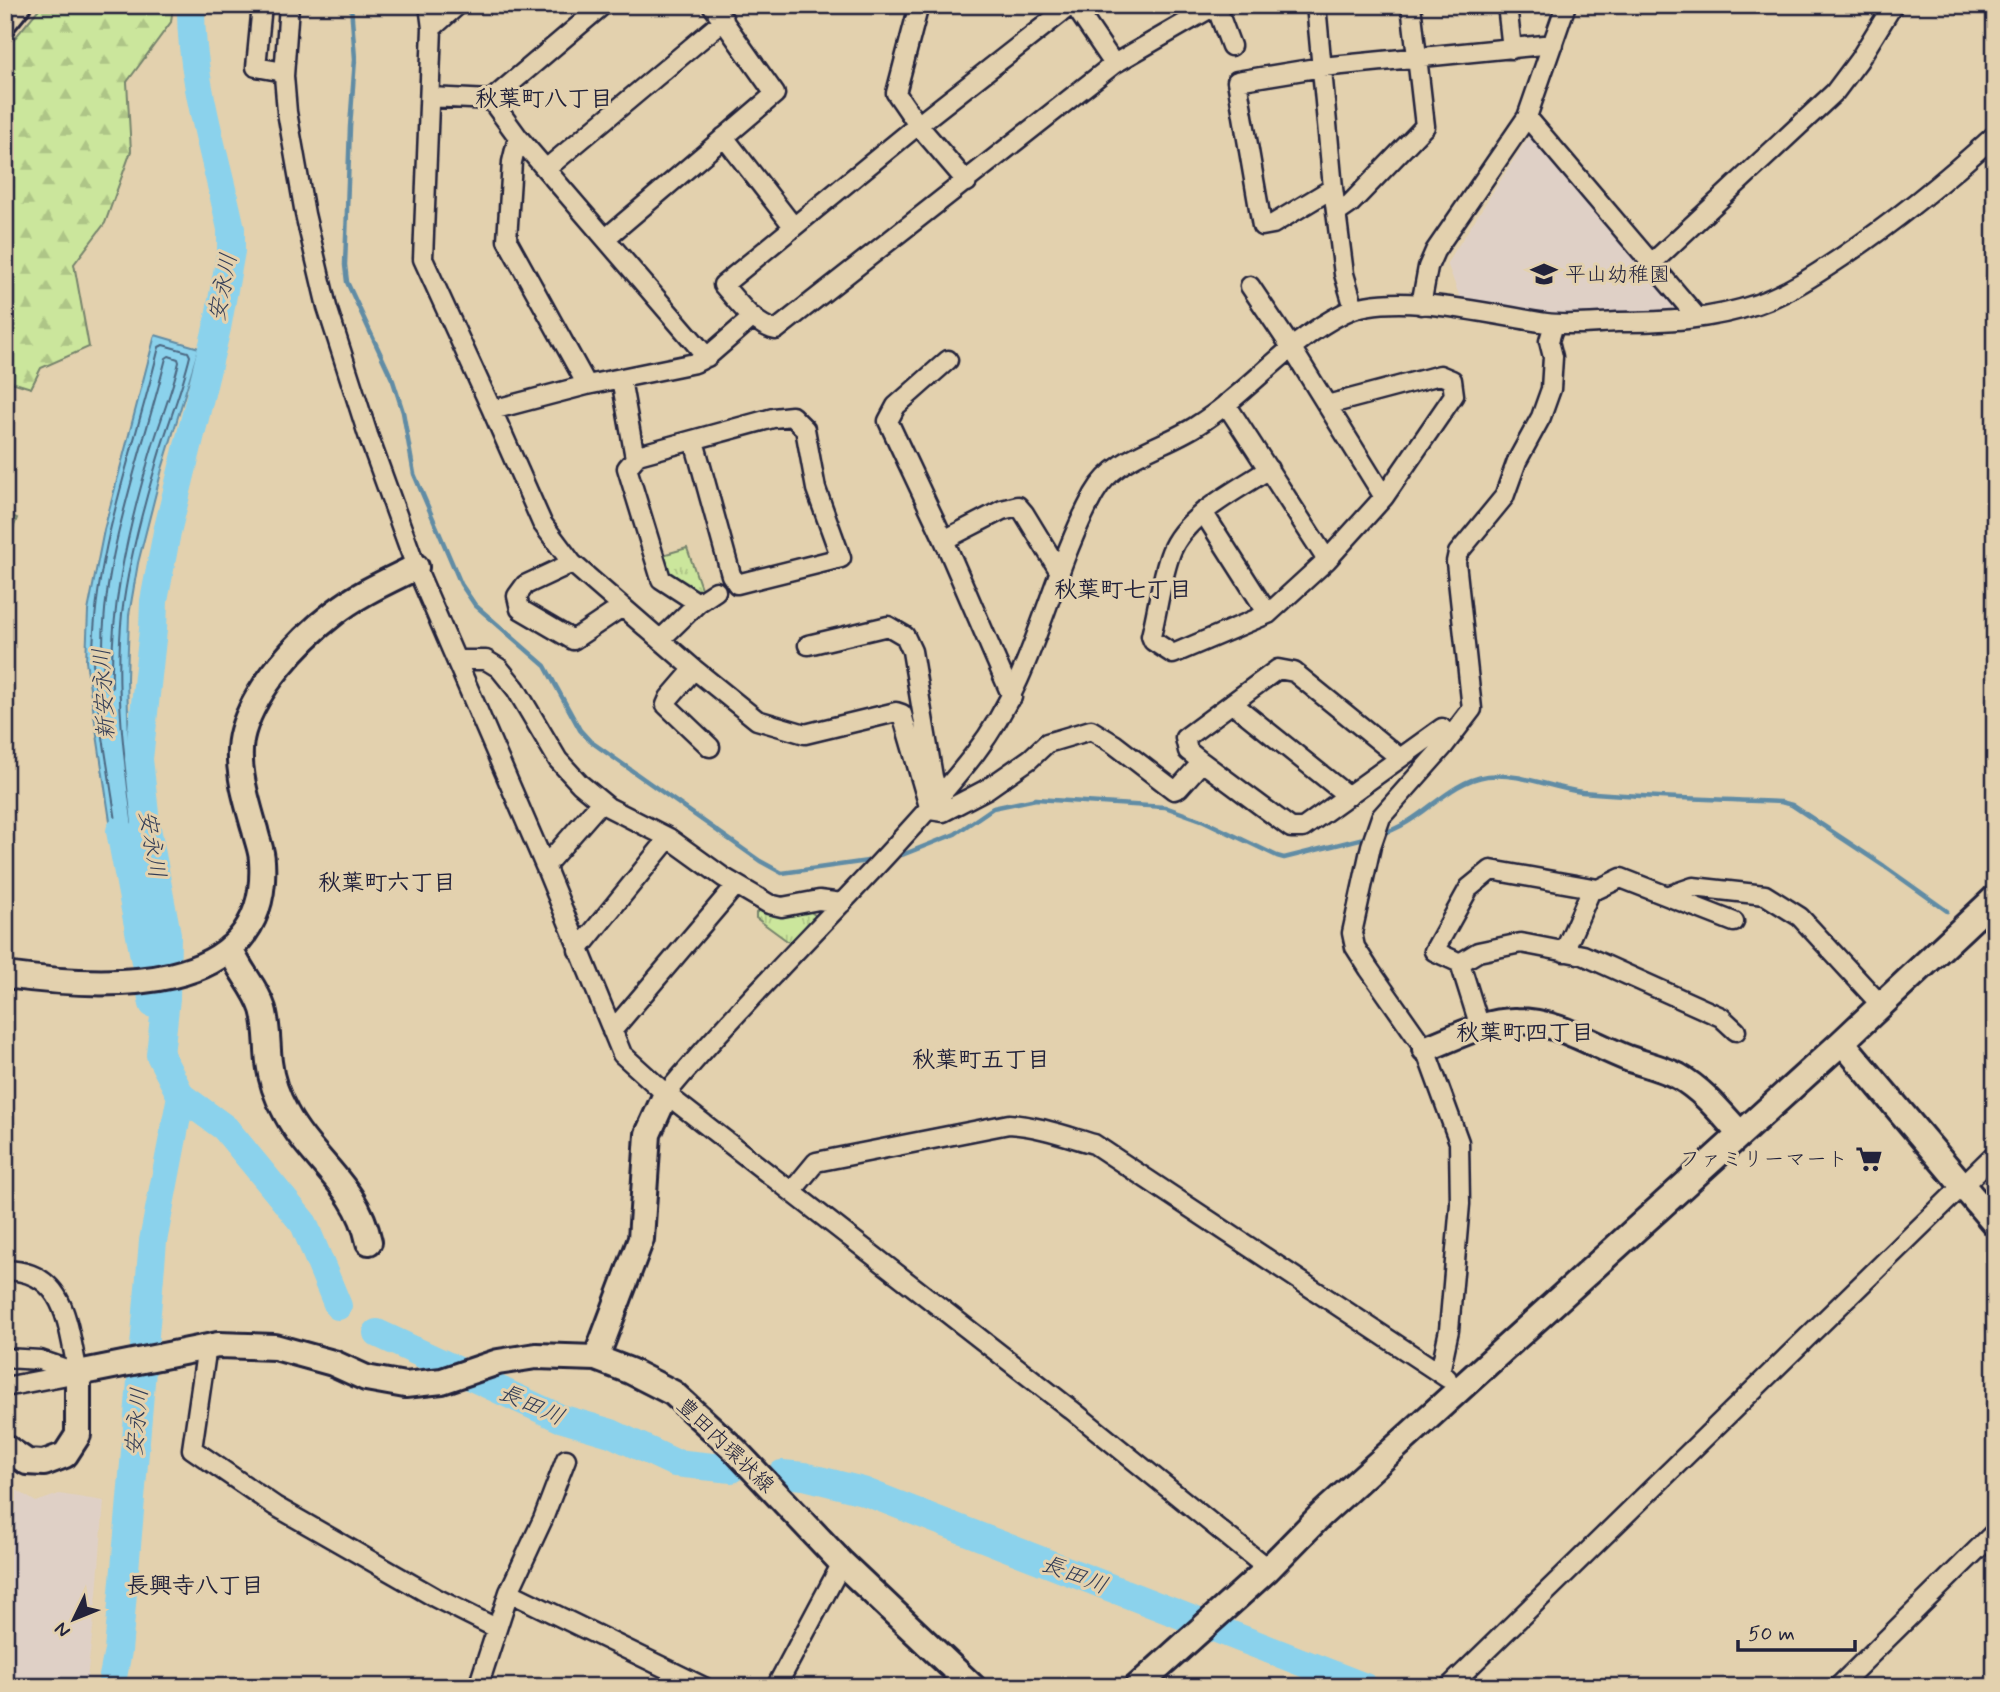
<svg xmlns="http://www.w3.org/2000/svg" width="2000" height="1692" font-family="Mynerve,'Klee One',sans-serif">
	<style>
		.built { fill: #dfd0c6 }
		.forest { fill: url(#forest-firs); stroke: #76846c; stroke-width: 2 }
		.park { fill: url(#park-tufts); stroke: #76846c; stroke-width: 2 }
		.water { fill: #8bd2ec; stroke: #618ca5; stroke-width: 2 }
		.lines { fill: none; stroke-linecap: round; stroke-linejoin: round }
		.shore { stroke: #4c6882; stroke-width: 2 }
		.stream { stroke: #618ca5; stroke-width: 4.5 }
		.river { stroke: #8bd2ec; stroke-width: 28 }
		.street-casing { stroke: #22223b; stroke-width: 23 }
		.secondary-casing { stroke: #22223b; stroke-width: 30 }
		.street { stroke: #e3d1ae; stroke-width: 18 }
		.secondary { stroke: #e3d1ae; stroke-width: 24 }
		.labels { text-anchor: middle; stroke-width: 6; stroke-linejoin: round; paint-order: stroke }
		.poi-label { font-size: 21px; fill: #22223b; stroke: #e3d1ae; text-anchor: start }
		.street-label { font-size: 21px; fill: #22223b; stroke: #e3d1ae }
		.neighbourhood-label { font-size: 23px; font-weight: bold; fill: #22223b; stroke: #e3d1ae }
		.water-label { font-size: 23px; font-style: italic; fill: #323c56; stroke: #e3d1ae }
	</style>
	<defs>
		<pattern id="forest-firs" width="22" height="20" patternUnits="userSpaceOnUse" patternTransform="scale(1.75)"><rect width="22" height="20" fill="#cbe69c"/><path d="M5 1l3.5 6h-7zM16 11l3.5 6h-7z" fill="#aec587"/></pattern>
		<pattern id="park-tufts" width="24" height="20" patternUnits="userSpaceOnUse" patternTransform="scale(1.75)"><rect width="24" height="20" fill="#cbe69c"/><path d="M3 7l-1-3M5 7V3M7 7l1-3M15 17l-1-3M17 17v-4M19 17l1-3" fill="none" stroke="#aec587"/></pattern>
	</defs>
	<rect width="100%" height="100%" fill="#e3d1ae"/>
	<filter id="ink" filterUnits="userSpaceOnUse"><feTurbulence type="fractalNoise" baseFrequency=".0143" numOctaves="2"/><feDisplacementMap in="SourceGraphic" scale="14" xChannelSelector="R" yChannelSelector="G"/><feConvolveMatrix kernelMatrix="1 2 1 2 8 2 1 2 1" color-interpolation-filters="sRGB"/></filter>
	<g filter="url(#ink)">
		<!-- built -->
		<path class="built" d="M1529,136L1675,303V313L1559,318L1462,303L1447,263Z
			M5,1483L36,1502L59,1494L104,1501L97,1594L86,1687H5Z"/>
		<!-- forest -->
		<path class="forest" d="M42,5H173L171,22L127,82L131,151L105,223L74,264L89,347L41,368L31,388L5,380V50Z
			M5,514L17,518L6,547H5Z"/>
		<!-- park -->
		<path class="park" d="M687,548L702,591L694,593L663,572L659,556Z
			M762,908L807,909L816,916L790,943L756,918V913Z"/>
		<!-- water -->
		<path class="water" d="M155,335L199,348L162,469L138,563L129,615L127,679L129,750L142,845L119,881L86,661L88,611L104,530Z"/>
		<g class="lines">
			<!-- shore -->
			<path class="shore" d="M163,345L188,352L190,356C181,394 165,430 155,468C141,515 128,565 122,614C114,690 125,767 135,842L125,856L121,853C115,814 109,776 103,737C99,712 93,684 93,658C93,556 135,447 159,347Z
				M169,356L178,359L179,362C171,397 156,430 147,465C126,538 110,611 112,687L108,691L105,688C92,580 140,463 166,358Z"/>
			<!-- stream -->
			<path class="stream" d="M351,5L355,59L350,127L345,265L347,282L393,381L403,412L414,474L461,584L475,605L545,666L580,730L590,741L760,861L782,873L868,861
				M1380,834C1421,824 1446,782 1487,776C1519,772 1551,788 1582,792C1648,798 1715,799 1781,802L1792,805L1884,866L1947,911
				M902,855L955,834L993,808L1036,799L1165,807L1204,821L1277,856L1284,858L1368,837
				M1988,938L1995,943"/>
			<!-- river -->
			<path class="river" d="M120,831L153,1004
				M181,1096L225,1128L304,1224L338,1306
				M377,1333L560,1418L611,1433L675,1463L732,1469
				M782,1474L804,1476L863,1491L1365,1687
				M111,1687L118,1651L153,1241L181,1096L160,1055L166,998L167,934L146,823L139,759L153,630L154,601L167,532L217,328L231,251V229C216,156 190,81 191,5"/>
			<!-- street casing -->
			<g class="street-casing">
				<path id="street" d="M262,5L256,67L284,72
					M289,5L284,76L287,112L305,214L327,307L368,435L416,567L545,866L622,1054L666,1094L1073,1411L1268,1569
					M429,5L432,28L423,259L492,410L587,385L695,363L707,357L753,317
					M919,5L896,93L918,125L967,182
					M1071,5L918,125L723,285C738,302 754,325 776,330L1114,64L1216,5
					M1074,5L1114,64
					M1316,5L1333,188L1344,274L1354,308
					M1507,5L1512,49
					M1216,6L1231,46
					M432,28L458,5
					M430,97L491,100L603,5
					M491,100L518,137L707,357
					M1527,117L1697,317
					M518,137L512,162L507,240L587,385
					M724,137L793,226
					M546,169L724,20
					M1333,188L1273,224L1262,226L1237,81L1322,67L1553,44
					M1337,213L1350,204L1425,126L1411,5
					M606,238L775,94L712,5
					M1652,263L1835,92L1859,60L1893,5
					M1421,305L1428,267L1435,251L1527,117L1566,5
					M948,360L896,406L888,421L944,540L1012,697
					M621,379L635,458
					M1226,404L1327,560L1384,497L1291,347L1250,286
					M1327,405L1440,375L1452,380L1454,395L1384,497
					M492,410L542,523L572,563L694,669L757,720L805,734L896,712L902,714L930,810
					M694,441L731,575L737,584L841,558L816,489L805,429L792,416L773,418L638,455L627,468L661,579L698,603
					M1269,469C1238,490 1185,515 1171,552C1161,578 1158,609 1151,636L1153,641L1173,654L1268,614L1327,560
					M1203,512L1268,614
					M944,540L1002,510L1018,506L1024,513L1060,572
					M572,563L525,585L517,596L520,609L573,640L622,607
					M661,639L698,603L716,591
					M808,645L888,626L905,636L912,651L933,777L939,797
					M457,660H486L499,668L516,689L558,760L580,784L608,807L669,838L723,877L769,904L782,907L819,900L842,903
					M694,669L669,698L666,705L710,747
					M1232,703L1348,796
					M1202,762L1291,828H1303L1442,728
					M930,810L943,812L987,789L1030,759L1047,743L1091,730L1114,744L1174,790L1179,788L1202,762L1188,751L1185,738L1278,669L1294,672L1400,758
					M545,866L601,802
					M1667,896L1693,887L1765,895L1800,917L1881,1005
					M578,950L669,838
					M1564,952L1592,888
					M1460,963L1478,952L1521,943L1583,955L1721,1017L1736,1031
					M1480,1027L1460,963L1434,951L1469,888L1491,870L1598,889L1621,878L1734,922
					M612,1031L736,885
					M666,1094C738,1008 819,929 895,846C923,815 951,785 976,752C1036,674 1048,578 1094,494C1115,456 1162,448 1196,426C1249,393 1287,341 1344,313C1391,289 1493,315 1546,323C1569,326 1594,323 1617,322C1664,322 1711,320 1757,304C1788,293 1815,275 1842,257C1897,220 1947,179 1995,135
					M792,1191L816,1162L1009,1124C1039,1126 1066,1136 1094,1144L1447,1378
					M5,1270C67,1271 67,1325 78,1373
					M207,1346L192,1449L275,1506L436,1598L496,1628
					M5,1358L40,1360L78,1373
					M1440,1372L1449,1330L1460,1204L1459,1142L1425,1049L1369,969L1355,947L1352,933L1371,846L1381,817L1443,747L1472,709L1456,562L1458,553L1504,497L1517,461L1541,417L1551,389L1553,357L1549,341L1554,324
					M5,1387L78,1373
					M509,1592L704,1687
					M478,1687L509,1592L543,1519L566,1459
					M776,1687L842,1563
					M1449,1687L1995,1154
					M1838,1687L1995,1532"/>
			</g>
			<!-- secondary casing -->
			<g class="secondary-casing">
				<path id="secondary" d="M5,21L18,5
					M230,948C238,970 256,987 263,1009C268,1026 267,1045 269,1062C271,1081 277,1097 286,1113C311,1160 358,1186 369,1242
					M5,975C99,988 271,1001 262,861C262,851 257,840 255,830C246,799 234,762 243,731C256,687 298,641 333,614C358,594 388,581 416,567
					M1842,1042L1995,1224
					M1425,1049C1454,1038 1486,1020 1517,1021C1557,1021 1591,1044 1627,1058C1644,1064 1662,1068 1678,1076C1703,1090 1721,1113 1740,1134
					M596,1358L641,1239L648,1134L666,1094
					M5,1447L27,1462L44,1463L65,1455L78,1435V1373L218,1345L275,1347L333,1363L366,1378L405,1385L442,1381L498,1362L536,1356L596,1358L630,1371L673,1393L734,1449L842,1563L973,1687
					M1137,1687L1268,1569L1321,1515L1842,1042L1995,898"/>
			</g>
			<!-- street -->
			<use href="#street" class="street"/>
			<!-- secondary -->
			<use href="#secondary" class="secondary"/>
		</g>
	</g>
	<!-- icons -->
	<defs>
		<g id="school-bare" transform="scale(2.1)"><path d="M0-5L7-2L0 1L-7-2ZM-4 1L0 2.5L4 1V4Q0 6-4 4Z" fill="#22223b" stroke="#e3d1ae" stroke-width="2.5" paint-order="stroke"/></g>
		<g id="supermarket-bare" transform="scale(2.1)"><path d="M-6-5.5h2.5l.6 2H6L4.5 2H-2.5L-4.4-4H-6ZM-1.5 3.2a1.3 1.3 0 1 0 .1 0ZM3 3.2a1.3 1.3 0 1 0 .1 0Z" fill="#22223b" stroke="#e3d1ae" stroke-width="2.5" paint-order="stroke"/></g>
	</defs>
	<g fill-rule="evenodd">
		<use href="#school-bare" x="1544" y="274"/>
		<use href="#supermarket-bare" x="1869" y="1159"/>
	</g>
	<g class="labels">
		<!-- poi labels -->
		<g class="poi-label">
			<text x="1565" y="281">平山幼稚園</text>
			<text x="1848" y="1166" text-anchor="end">ファミリーマート</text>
		</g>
		<!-- street labels -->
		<g class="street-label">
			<text transform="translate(726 1445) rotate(44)" y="7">豊田内環状線</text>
		</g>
		<!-- neighbourhood labels -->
		<g class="neighbourhood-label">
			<text x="544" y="106">秋葉町八丁目</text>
			<text x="1123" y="597">秋葉町七丁目</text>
			<text x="387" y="890">秋葉町六丁目</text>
			<text x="1525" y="1040">秋葉町四丁目</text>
			<text x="981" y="1067">秋葉町五丁目</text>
			<text x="195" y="1593">長興寺八丁目</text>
		</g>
		<!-- water labels -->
		<g class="water-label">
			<text transform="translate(222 287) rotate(-79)" y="8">安永川</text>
			<text transform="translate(103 694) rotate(-93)" y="8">新安永川</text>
			<text transform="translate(153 844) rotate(81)" y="8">安永川</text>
			<text transform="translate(532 1404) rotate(24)" y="8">長田川</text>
			<text transform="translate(136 1422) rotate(-85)" y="8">安永川</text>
			<text transform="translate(1075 1574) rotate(21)" y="8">長田川</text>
		</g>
	</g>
	<!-- margin -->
	<rect width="2000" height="1692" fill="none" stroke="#e3d1ae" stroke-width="28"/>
	<rect x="14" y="14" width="1972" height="1664" fill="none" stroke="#22223b" stroke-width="2.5" filter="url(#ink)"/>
	<!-- north arrow -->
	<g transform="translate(74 1619) rotate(227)" stroke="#e3d1ae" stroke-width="5" paint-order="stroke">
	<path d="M0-5L12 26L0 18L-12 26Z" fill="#22223b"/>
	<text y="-10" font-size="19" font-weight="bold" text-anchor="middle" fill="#22223b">N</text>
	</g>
	<!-- scale -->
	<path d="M1738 1640v10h117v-10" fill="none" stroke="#22223b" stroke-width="3.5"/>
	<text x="1748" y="1640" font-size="21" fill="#22223b" stroke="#e3d1ae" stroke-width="5" paint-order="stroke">50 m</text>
</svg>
